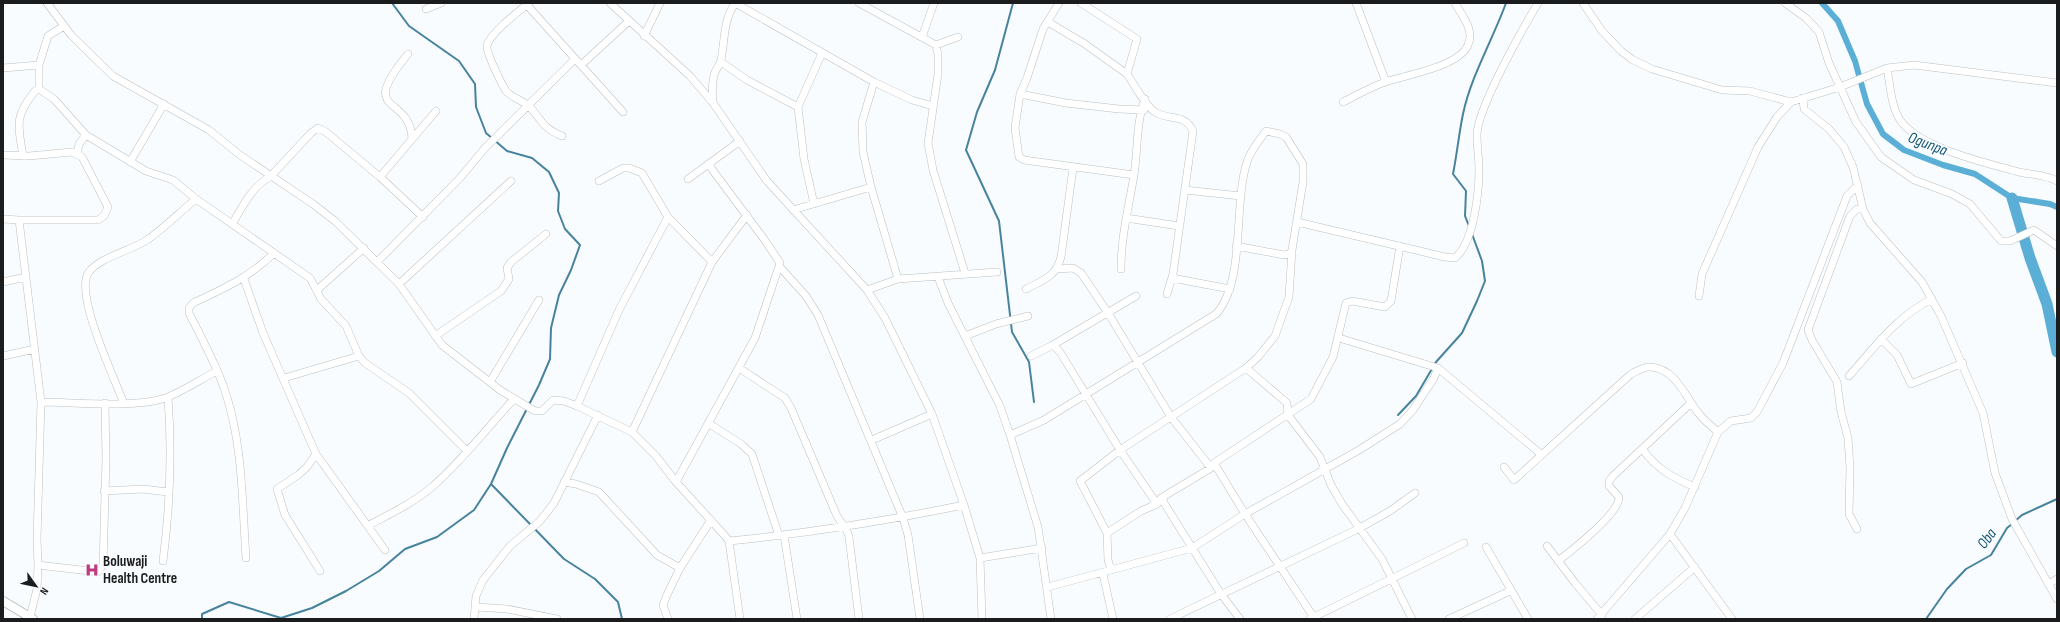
<svg xmlns="http://www.w3.org/2000/svg" width="2060" height="622" font-family="'Sofia Sans Condensed',sans-serif">
	<style>
		.lines { fill: none; stroke-linecap: round; stroke-linejoin: round }
		.stream { stroke: #48839e; stroke-width: 2 }
		.canal { stroke: #5bafd6; stroke-width: 6 }
		.river { stroke: #5bafd6; stroke-width: 11 }
		.minor-casing { stroke: #bdc0c2; stroke-width: 8 }
		.tertiary-casing { stroke: #bdc0c2; stroke-width: 10 }
		.minor { stroke: #fff; stroke-width: 7 }
		.tertiary { stroke: #fff; stroke-width: 8 }
		.labels { text-anchor: middle; stroke-width: 4; stroke-linejoin: round; paint-order: stroke }
		.poi-label { font-size: 15px; font-weight: bold; fill: #1b1c1d; stroke: #f8fcfe; text-anchor: start }
		.water-label { font-size: 16px; font-style: italic; fill: #175874; stroke: #f8fcfe }
	</style>
	<rect width="100%" height="100%" fill="#f8fcfe"/>
	<g class="lines">
		<!-- stream -->
		<path class="stream" d="M1013,3L995,70L977,112L966,150L999,221L1012,332L1029,362L1034,402
			M1469,226L1465,216L1466,191L1453,174C1457,154 1459,133 1463,114C1471,76 1493,39 1506,3
			M1398,415L1416,396L1436,362L1462,333L1477,301L1485,281L1482,261L1472,234
			M491,484L564,559L595,579L618,602L622,619
			M2015,521L2022,515L2057,499
			M202,619V614L229,602L281,618L312,608L346,591L379,571L405,549L437,537L474,510L491,484L507,448L539,385L550,359L551,328L559,295L571,270L580,245L565,229L558,211L559,193L549,172L532,158L507,151L486,133L476,107L475,84L459,61L409,26L392,3
			M1926,619L1947,589L1966,569L1991,555L2007,528L2012,524"/>
		<!-- canal -->
		<path class="canal" d="M1822,3L1838,21L1855,61L1867,104L1883,134L1904,150L1943,165L1975,174L2012,198L2050,204L2057,207"/>
		<!-- river -->
		<path class="river" d="M2012,198L2030,258L2047,304L2057,352"/>
		<!-- minor casing -->
		<g class="minor-casing">
			<path id="minor" d="M47,3L71,35L113,76L209,130L240,155L313,204L335,221L399,284L442,345L500,390L535,411H542L553,400L564,401L577,406L632,432L656,456L676,482L726,537L729,541L740,619
				M529,3C519,11 489,34 487,46C486,52 502,85 506,91C512,98 522,100 529,106C542,120 542,128 562,136
				M610,3L690,76L713,103L767,181L867,290L885,318L932,414L964,505L980,558L982,619
				M859,3L936,45L938,54V74L928,143L933,170L965,273
				M1059,3L1043,29L1027,78L1020,94L1015,128L1019,157L1024,160L1134,175
				M1081,3L1137,39L1127,74C1134,84 1146,107 1155,112C1169,121 1185,113 1193,131L1173,274L1167,294
				M1356,3L1386,82
				M1583,3L1602,31L1621,51L1633,60L1652,69L1722,90L1750,91L1791,102L1840,87L1887,68L1914,65L2057,83
				M1785,3L1806,18L1819,32L1829,63L1856,122L1881,157L1914,180L1952,194L1970,204L2001,241H2010L2034,230L2057,246
				M527,5L623,112
				M426,9L441,3
				M1048,22L1085,44L1127,74
				M644,36L660,3
				M922,37L934,3
				M936,45L958,37
				M408,54C356,117 410,93 412,139
				M721,62L747,80L798,107
				M581,65L629,21
				M3,68L39,65
				M1887,68C1890,84 1891,106 1900,120C1919,148 1987,163 2019,172C2031,175 2046,174 2057,181
				M874,82L862,122L863,152L871,187L898,279
				M39,89L54,99L86,135L146,171L173,180L196,199L310,278L321,299L346,326L359,356L365,363L409,393L467,451
				M1020,94L1066,103L1119,109L1144,110
				M1803,98L1804,109L1829,129L1844,147L1853,167L1863,209L1870,223L1922,282L1941,316L1983,413L1995,473L2012,519L2057,599
				M1343,102C1357,95 1371,87 1385,82C1405,75 1459,67 1468,45C1475,30 1462,16 1455,3
				M713,103C712,93 712,81 715,72C717,68 720,65 721,60C725,40 723,21 735,3L874,82L912,100L933,106
				M77,154L79,144L86,135
				M3,155L29,156L72,152L82,157L108,207L104,216L98,220H19L3,219
				M23,156C18,125 14,117 35,91L39,89V65L48,36L64,26
				M130,162L164,104
				M708,164L764,239L780,263L779,266L806,296L818,315L903,518L908,535L920,619
				M380,177L436,111
				M688,179L740,141
				M599,181L623,168H629L642,173L668,217L712,262
				M1185,190L1241,196
				M814,204L804,159L798,107L822,53
				M793,210L871,187
				M1126,218L1179,226
				M19,220L41,402L37,539L38,565L37,589L30,617
				M1297,222L1445,257L1455,258C1474,242 1479,193 1479,169C1479,158 1477,147 1477,135C1477,109 1523,28 1538,3
				M232,224C242,208 252,186 270,177L311,133L318,128L326,132L380,177L423,217
				M1236,246L1284,255L1290,254L1292,250
				M377,262L460,178L485,148L575,59
				M1058,269L1073,268L1081,273L1108,313L1171,417L1211,468
				M1121,269C1121,236 1129,206 1134,175C1138,150 1136,122 1145,99
				M938,277L948,303L1000,406L1010,435L1038,527L1051,619
				M1172,278L1230,289
				M244,279L263,333L316,454L385,550
				M3,282L26,277
				M399,284L511,181
				M1026,289C1043,280 1056,277 1061,257L1073,168
				M317,290L364,248
				M867,290L898,279L997,272
				M1699,296L1702,274L1758,147L1777,117L1791,102
				M435,336L501,291L509,279L507,268L511,262L546,234
				M965,336L996,324L1028,316
				M1339,338L1438,368L1542,455
				M1881,339L1897,355L1911,384L1963,363
				M1051,346L1136,296
				M3,356L35,349
				M1031,356L1051,346H1054L1060,352L1120,450L1157,504
				M739,368L785,398L791,408L837,516L847,531L849,537L859,619
				M1246,368L1287,403L1288,415L1320,457L1331,485L1342,504L1382,559L1412,619
				M1849,376C1874,348 1897,316 1932,299
				M284,378L359,356
				M490,382L539,300
				M41,402C75,402 138,409 168,397C185,390 201,379 217,371
				M124,404C115,379 73,292 89,272C100,257 130,251 147,240C164,228 180,212 196,199
				M577,406L619,310L668,217
				M708,423L741,444L752,454L779,536
				M632,432L712,262L747,215
				M1010,435L1044,420L1216,314C1246,281 1233,205 1247,162C1250,151 1259,141 1266,131L1280,134L1286,137L1303,164V182L1292,250L1289,297L1275,336L1258,357L1246,368L1120,450L1080,481L1107,533L1108,560L1111,570
				M872,440L932,414
				M1643,450C1657,469 1673,478 1695,487
				M316,454L307,467L298,475L277,489L285,515L320,571
				M1214,463L1245,514L1315,619
				M1504,467L1514,480L1631,374C1637,371 1644,366 1651,367C1677,369 1686,399 1700,415C1706,422 1712,427 1718,432
				M564,482L576,484L599,492L657,555L680,568
				M676,482L755,338L779,266
				M104,491L143,489L168,492
				M1161,498L1221,594L1240,619
				M369,525C390,514 413,503 432,487C462,461 487,428 514,399
				M1857,529L1849,514L1850,468L1848,438L1841,412L1837,382L1812,340L1808,330L1850,216L1857,209H1863
				M1107,533L1141,511L1157,504L1161,498L1211,468L1214,463L1311,399L1333,357L1346,303L1352,301L1385,307L1391,301L1400,246
				M1670,534L1732,619
				M784,535L797,619
				M729,541C808,533 886,521 964,505
				M1547,546L1575,583L1602,615
				M1486,547L1528,619
				M246,558C242,502 243,442 224,388C215,362 201,337 189,313V308L193,303C223,289 250,277 274,253
				M980,558L1042,548
				M163,561C170,507 172,451 168,397
				M1558,561C1571,551 1620,513 1619,497L1609,486V481L1613,476L1691,403
				M38,565L98,572L103,565L106,459L105,403
				M1103,574L1113,619
				M2048,584L2057,579
				M1048,587L1192,548L1245,514L1359,450L1400,424L1413,410L1434,378L1438,368
				M476,607L507,609L557,619
				M474,619L476,596L483,580L510,546L540,521L554,503L598,415
				M668,619L663,605L667,595L680,568L711,520
				M1170,619L1358,529L1390,511L1415,493
				M1310,619L1464,543
				M1449,619L1510,591
				M1597,619L1670,534L1685,508L1718,432L1731,421L1751,418L1757,412L1783,363L1847,196L1858,185
				M1635,619L1695,567"/>
		</g>
		<!-- tertiary casing -->
		<g class="tertiary-casing">
			<path id="tertiary" d="M3,601L33,619"/>
		</g>
		<!-- minor -->
		<use href="#minor" class="minor"/>
		<!-- tertiary -->
		<use href="#tertiary" class="tertiary"/>
	</g>
	<!-- icons -->
	<defs>
		<g id="hospital-bare" transform="scale(1.08)"><path d="M-5-5h3v3.5h4V-5h3V5h-3V1.5h-4V5h-3Z" fill="#be3b80" stroke="#f8fcfe" stroke-width="2.5" paint-order="stroke"/></g>
	</defs>
	<g fill-rule="evenodd">
		<use href="#hospital-bare" x="92" y="570"/>
	</g>
	<g class="labels">
		<!-- poi labels -->
		<g class="poi-label">
			<text x="103" y="566">Boluwaji<tspan x="103" dy="17">Health Centre</tspan></text>
		</g>
		<!-- water labels -->
		<g class="water-label">
			<text transform="translate(1928 143) rotate(21)" y="6">Ogunpa</text>
			<text transform="translate(1986 538) rotate(-53)" y="6">Oba</text>
		</g>
	</g>
	<!-- border -->
	<rect width="2060" height="622" fill="none" stroke="#1b1c1d" stroke-width="8"/>
	<!-- north arrow -->
	<g transform="translate(36 586) rotate(123)" stroke="#f8fcfe" stroke-width="3" paint-order="stroke">
	<path d="M0-3L7 15L0 10L-7 15Z" fill="#1b1c1d"/>
	<text y="-6" font-size="11" font-weight="bold" text-anchor="middle" fill="#1b1c1d">N</text>
	</g>
</svg>
